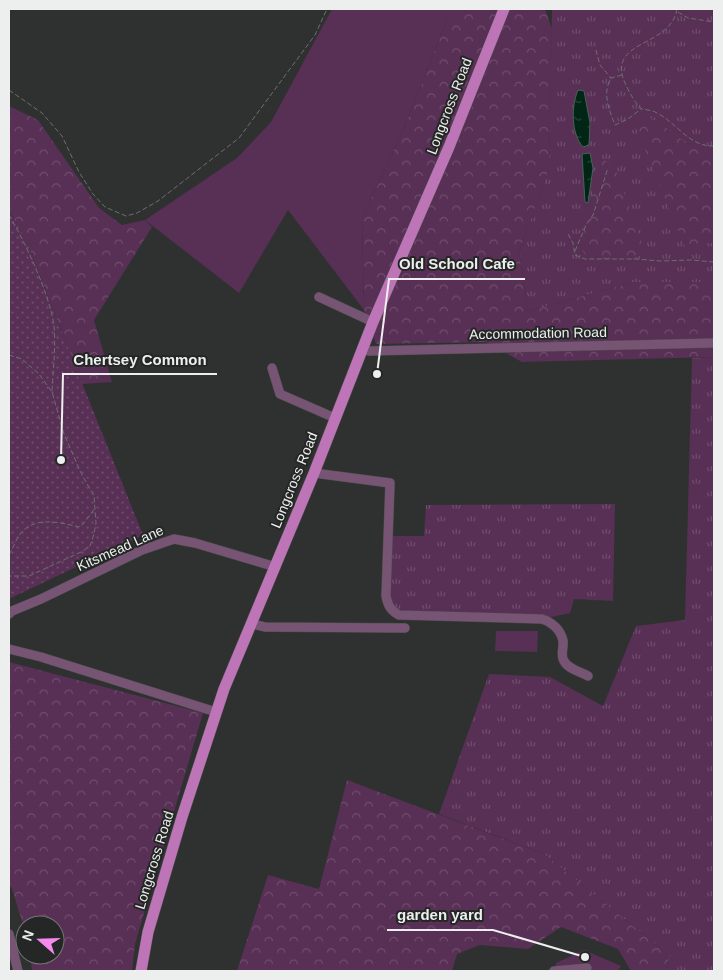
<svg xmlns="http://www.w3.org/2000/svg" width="723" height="980" font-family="Arial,sans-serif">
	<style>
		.grass { fill: url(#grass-tufts) }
		.forest { fill: url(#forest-crowns) }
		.park { fill: url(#park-dots) }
		.garden { fill: #582f55 }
		.water { fill: url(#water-ripples); stroke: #486256 }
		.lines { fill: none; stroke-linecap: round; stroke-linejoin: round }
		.minor-casing { stroke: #494c4a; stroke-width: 10 }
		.major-casing { stroke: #494c4a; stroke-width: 12 }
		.path { stroke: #6c6f6d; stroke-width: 1; stroke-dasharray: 5 2.5; stroke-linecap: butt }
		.minor { stroke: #775474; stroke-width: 9 }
		.major { stroke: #bd75b7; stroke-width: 11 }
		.labels { text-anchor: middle; stroke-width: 4; stroke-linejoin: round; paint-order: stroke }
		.street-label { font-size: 14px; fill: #ecefed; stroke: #242725 }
		.leader { fill: none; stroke: #ecefed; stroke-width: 2 }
		.callout-dot { fill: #ecefed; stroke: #242725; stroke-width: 2 }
		.callout-label { font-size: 15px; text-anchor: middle; font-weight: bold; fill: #ecefed; stroke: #242725; stroke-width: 4; stroke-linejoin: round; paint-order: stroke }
	</style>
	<defs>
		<pattern id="grass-tufts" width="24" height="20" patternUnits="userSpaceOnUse" patternTransform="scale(1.25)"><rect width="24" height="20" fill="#582f55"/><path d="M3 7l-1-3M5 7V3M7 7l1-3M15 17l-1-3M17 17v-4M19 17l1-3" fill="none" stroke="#704d6e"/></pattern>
		<pattern id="forest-crowns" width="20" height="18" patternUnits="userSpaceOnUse" patternTransform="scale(1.25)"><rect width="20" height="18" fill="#582f55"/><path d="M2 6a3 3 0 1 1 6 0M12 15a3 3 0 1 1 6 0" fill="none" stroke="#704d6e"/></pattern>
		<pattern id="park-dots" width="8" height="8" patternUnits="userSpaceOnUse" patternTransform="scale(1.25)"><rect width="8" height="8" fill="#582f55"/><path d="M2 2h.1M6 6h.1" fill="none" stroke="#704d6e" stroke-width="1.8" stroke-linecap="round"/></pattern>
		<pattern id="water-ripples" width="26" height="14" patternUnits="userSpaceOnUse" patternTransform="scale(1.25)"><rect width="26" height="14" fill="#012616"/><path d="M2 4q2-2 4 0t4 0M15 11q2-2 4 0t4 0" fill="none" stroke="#264638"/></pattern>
	</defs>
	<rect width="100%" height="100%" fill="#2e312f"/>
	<!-- grass -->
	<path class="grass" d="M552,9H714V282H634L528,311L519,252L549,169Z
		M714,357V971H665L670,956L544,854L439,814L489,674L550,677L603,706L636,626L685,620L692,358Z
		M615,504L613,601L574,599L570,613L542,619L399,615L388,606V536H424L426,505Z"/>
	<!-- forest -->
	<path class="forest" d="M449,9H545L552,29L549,169L519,252L528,311L634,282H714V357L522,362L486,342L376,344L364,310L362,218L401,135L449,15Z
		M9,106L38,120L99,208L122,225L145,220L152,227L94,320L112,382L82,384L26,239L9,210Z
		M643,115L659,122L679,138L704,150H714V243L684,245L634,123Z
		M603,159L616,170L646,254L633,258L587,257L577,244Z
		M9,662L203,713L135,944L132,971H32L30,955H55V925H25V931L12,889L9,884Z
		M347,780L544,854L670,956L665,971H631L618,949L561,927L528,949L480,945L457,954L452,971H237L268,875L319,889Z"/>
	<!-- park -->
	<path class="park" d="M9,210L26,239L70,353L143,535L9,599Z"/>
	<!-- garden -->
	<path class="garden" d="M332,9H449V15L401,135L362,218L364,310L288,210L239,293L145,220L237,158L271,122Z
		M496,631H538L537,652L495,651Z
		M584,950L621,966L618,971H556V963Z"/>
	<!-- water -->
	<path class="water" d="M578,90L584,91L590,123L589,145L583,147C571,134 571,106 578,90Z
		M590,153L593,168L588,203L585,202L582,154Z"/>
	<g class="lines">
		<!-- minor casing -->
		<g class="minor-casing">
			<path id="minor" d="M319,297L373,322
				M362,349L369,351L714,343
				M272,368L280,394L335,418
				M314,473L390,483L386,596C388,606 391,611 399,615L542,619C552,622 561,630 563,641C564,648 560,655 564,661C568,669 581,672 588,676
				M9,614L12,611L41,599L142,550L174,539L195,543L276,567
				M252,624L265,627L405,628
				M9,649L41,657L216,712
				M9,934L18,971
				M554,971L587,968"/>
		</g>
		<!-- major casing -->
		<g class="major-casing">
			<path id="major" d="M141,971L148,932L182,817L224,689L314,473L373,322L449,147L504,9"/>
		</g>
		<!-- path -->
		<path class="path" d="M677,9C671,48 606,39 625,83C629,91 634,103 642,109C647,110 652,110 657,113C677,123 689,147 714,146
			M678,12L688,18L714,22
			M596,50L600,65L611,78
			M622,75L611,78C602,94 609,109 615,125L628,119L641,109
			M9,90L42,113L62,136L79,172L93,194L105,207L126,216L137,213L158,201L239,138L315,35L327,9
			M9,215C25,242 50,295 54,326C56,347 53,370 52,392
			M568,234L573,243L575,255L585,259H636L660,261L691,260L714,262
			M575,251L586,225L593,215L608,168
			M9,355L22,359L39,374L52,392L64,434L81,473L94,496L96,523L94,534L90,546L81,552L29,576H9
			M9,555C13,548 16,540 20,534C34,516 59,522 79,527L84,523L95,508"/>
		<!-- minor -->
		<use href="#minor" class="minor"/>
		<!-- major -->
		<use href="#major" class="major"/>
	</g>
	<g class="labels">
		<!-- street labels -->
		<g class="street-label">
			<text transform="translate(449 106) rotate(-69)" y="5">Longcross Road</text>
			<text transform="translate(538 333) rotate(-1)" y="5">Accommodation Road</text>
			<text transform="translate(294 480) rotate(-68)" y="5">Longcross Road</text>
			<text transform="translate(120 548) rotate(-24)" y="5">Kitsmead Lane</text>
			<text transform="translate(154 860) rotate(-73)" y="5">Longcross Road</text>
		</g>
	</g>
	<!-- callouts -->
	<path class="leader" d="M377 374L389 279H525M61 460L63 374H217M585 957L493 930H387"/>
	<g class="callout-dot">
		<circle cx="377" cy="374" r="5"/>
		<circle cx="61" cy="460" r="5"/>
		<circle cx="585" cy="957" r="5"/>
	</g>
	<g class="callout-label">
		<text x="457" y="269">Old School Cafe</text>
		<text x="140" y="365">Chertsey Common</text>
		<text x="440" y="920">garden yard</text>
	</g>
	<!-- border -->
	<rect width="723" height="980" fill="none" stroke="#ecefed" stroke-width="20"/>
	<!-- north arrow -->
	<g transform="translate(40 940) rotate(290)"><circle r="24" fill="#242725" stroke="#747775"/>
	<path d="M0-4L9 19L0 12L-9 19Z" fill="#f589ee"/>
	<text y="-8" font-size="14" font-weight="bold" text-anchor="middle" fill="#ecefed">N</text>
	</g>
</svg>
